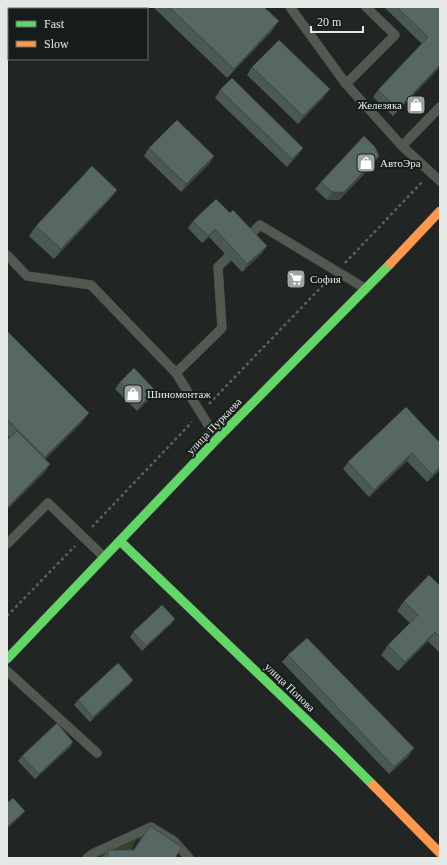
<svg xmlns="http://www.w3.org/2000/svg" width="447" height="865" font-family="Georgia,serif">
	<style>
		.green { fill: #384126 }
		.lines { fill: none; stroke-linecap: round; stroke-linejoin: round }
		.lane-casing { stroke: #3d403e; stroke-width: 10 }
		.fast-casing { stroke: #3d403e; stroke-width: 10 }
		.slow-casing { stroke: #3d403e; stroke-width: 10 }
		.path { stroke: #5b625b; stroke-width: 2.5; stroke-dasharray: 3 3; stroke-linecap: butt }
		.lane { stroke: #515a50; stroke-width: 9 }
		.fast { stroke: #63d668; stroke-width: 9 }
		.slow { stroke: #ff974d; stroke-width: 9 }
		.wall { fill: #4b5956 }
		.shaded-wall { fill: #3d4846 }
		.building { fill: #576764; stroke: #3d4846 }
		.labels { text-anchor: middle; stroke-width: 4; stroke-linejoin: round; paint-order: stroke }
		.poi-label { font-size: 11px; fill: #e4e9e6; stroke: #161d1a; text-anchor: start }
		.street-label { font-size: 11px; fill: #e4e9e6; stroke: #161d1a }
	</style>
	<rect width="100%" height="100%" fill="#212523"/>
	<!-- green -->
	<path class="green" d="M7,7H29L27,9H9V29L7,31Z
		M141,835L152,836L172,853L176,858H173L137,838L127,858H99V857L105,852Z"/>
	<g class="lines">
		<!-- lane casing -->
		<g class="lane-casing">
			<path id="lane" d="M290,7L346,84L402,146L440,181
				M346,84L395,35L366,7
				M402,146L440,107
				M245,240L260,225L366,289
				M7,255L27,276L91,285L176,373L217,439
				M176,373L222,328L218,267L236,249
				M7,544L48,503L104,557
				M7,671L97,753
				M87,858L94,853L151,827L174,841L189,858"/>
		</g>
		<!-- fast casing -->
		<g class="fast-casing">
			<path id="fast" d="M120,541L339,751L373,785
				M7,659L217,439L390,264"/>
		</g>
		<!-- slow casing -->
		<g class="slow-casing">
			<path id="slow" d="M390,264L440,211
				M373,785L440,853"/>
		</g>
		<!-- path -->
		<path class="path" d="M345,263L423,181
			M209,404L327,281
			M92,527L192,422
			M7,616L75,546"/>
		<!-- lane -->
		<use href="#lane" class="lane"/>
		<!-- fast -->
		<use href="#fast" class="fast"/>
		<!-- slow -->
		<use href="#slow" class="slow"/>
	</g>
	<!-- wall -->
	<path class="wall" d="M153,7H264L272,31L227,78Z
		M384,7H440V67L393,116L373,97L378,90L422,44Z
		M252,67L324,97L298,124L247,75Z
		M220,90L303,148L298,155L287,167L215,98Z
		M149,148L214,156L209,164L181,192L144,156Z
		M374,164L339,200H327L315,189L321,182Z
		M117,190L110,199L54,259L29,236L36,226Z
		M230,213L267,246L261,254L242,272L209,237L202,243L188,228L193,221Z
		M7,331L89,413L82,422L45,459L50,464L44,473L7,435Z
		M120,382L156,391L150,398L137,411L115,389Z
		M406,407L440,470L427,482L407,461L369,497L343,469L348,462Z
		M440,586V653L428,641L398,671L381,655L388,645L410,623L397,611L404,601Z
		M175,619L171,624L142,651L130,637L133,632Z
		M288,655L409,756L389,774L282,662Z
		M133,680L129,685L90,722L74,705L78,700Z
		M70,747L35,779L18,761L22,756Z
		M150,826L175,858H102L108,850H133Z"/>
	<!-- shaded-wall -->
	<path class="shaded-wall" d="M279,21L272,31L227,78L234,69Z
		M440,65V67L393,116L398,109Z
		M330,89L324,97L298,124L303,116Z
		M303,148L298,155L287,167L292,159Z
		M214,156L209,164L181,192L186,184Z
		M379,156L374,164L339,200H327L332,192Z
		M117,190L110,199L54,259L61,249Z
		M215,229L209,237L202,243L208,236Z
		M267,246L261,254L242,272L247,264Z
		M156,391L150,398L137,411L142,404Z
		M89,413L82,422L38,467L45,457Z
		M412,453L407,461L369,497L374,490Z
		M50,464L44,473L7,510V508Z
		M440,467V470L427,482L432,475Z
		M175,619L171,624L142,651L146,646Z
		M435,632L428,641L398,671L405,662Z
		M133,680L129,685L90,722L93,717Z
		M73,742L70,747L35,779L39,774Z
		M414,748L409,756L389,774L394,767Z
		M25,811L21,816L7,829V827Z"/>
	<!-- building -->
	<path class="building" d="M169,7H264L279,21L234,69Z
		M397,7H440V65L398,109L378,90L428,37Z
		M279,40L330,89L303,116L252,67Z
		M232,78L303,148L292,159L220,90Z
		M177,120L214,156L186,184L149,148Z
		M364,136L375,147L379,156L344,192H332L321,182Z
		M92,166L117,190L61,249L36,226Z
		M216,199L230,213L233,210L267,246L247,264L215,229L208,236L193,221Z
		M7,331L89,413L45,457L7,419Z
		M134,368L156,391L142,404L120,382Z
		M406,407L440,443V467L432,475L412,453L374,490L348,462Z
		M17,431L50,464L7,508V440Z
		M429,575L440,586V637L435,632L405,662L388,645L418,615L404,601Z
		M162,605L175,619L146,646L133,632Z
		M307,638L414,748L394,767L288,655Z
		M118,663L133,680L93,717L78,700Z
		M57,723L73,742L39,774L22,756Z
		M13,798L25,811L7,827V803Z
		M150,826L182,847L175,858H108V850H134Z"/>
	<!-- icons -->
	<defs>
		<g id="shop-square" transform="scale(1)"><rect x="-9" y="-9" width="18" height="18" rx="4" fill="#a0a4a2" stroke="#161d1a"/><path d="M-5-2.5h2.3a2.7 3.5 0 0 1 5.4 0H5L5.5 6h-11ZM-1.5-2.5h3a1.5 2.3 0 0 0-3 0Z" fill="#fff"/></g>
		<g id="supermarket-square" transform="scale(1)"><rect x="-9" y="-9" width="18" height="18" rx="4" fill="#a0a4a2" stroke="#161d1a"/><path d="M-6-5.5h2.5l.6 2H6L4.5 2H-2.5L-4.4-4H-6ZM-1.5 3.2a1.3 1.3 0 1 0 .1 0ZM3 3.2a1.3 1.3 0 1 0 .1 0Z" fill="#fff"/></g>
	</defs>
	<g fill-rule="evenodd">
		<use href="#shop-square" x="416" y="105"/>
		<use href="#shop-square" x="366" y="163"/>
		<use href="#supermarket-square" x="296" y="279"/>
		<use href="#shop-square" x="133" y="394"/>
	</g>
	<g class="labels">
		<!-- poi labels -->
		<g class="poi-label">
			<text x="402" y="109" text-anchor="end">Железяка</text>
			<text x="380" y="167">АвтоЭра</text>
			<text x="310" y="283">София</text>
			<text x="147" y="398">Шиномонтаж</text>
		</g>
		<!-- street labels -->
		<g class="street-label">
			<text transform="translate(214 426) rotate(-46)" y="4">улица Пуркаева</text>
			<text transform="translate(290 687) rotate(44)" y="4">улица Попова</text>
		</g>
	</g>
	<!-- border -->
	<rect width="447" height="865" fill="none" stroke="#e4e9e6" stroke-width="16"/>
	<!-- legend -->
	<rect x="8" y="8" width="140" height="52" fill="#161d1a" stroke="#686f6c"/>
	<rect x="16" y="21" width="20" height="6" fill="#63d668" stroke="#686f6c"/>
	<text x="44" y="28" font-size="12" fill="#e4e9e6">Fast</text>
	<rect x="16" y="41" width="20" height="6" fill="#ff974d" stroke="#686f6c"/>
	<text x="44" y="48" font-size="12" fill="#e4e9e6">Slow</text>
	<!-- scale -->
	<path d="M311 26v6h52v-6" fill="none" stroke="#e4e9e6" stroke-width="2"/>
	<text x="317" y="26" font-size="12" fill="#e4e9e6" stroke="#161d1a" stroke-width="3" paint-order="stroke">20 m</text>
</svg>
